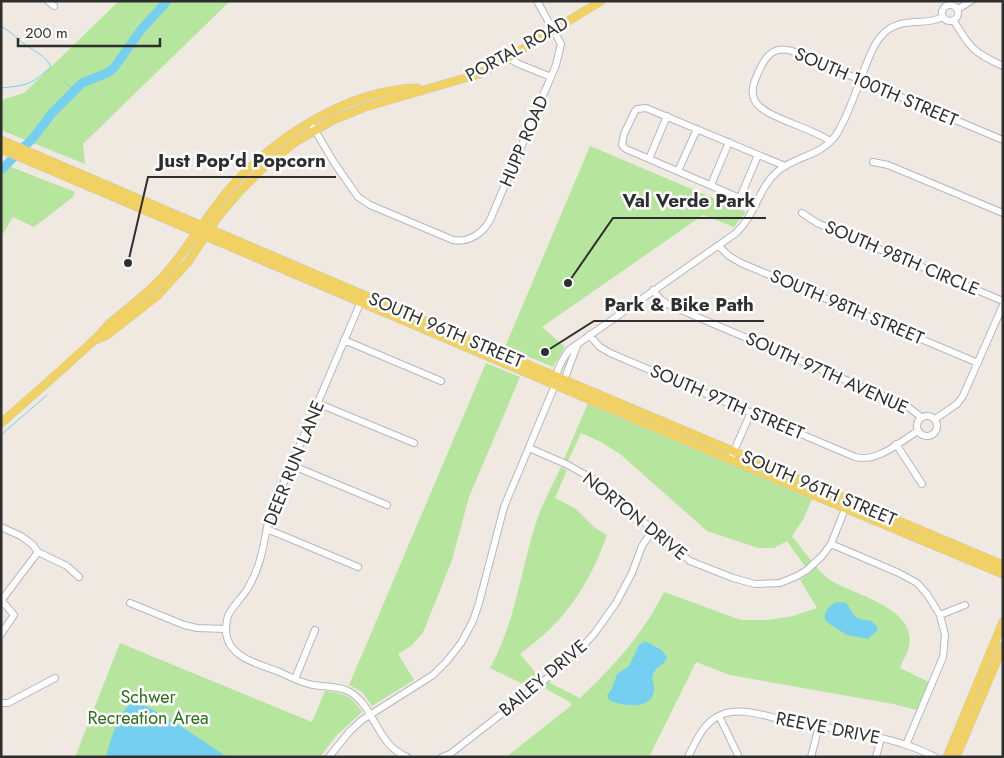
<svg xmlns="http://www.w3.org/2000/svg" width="1004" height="758" font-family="Jost,sans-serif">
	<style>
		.green { fill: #b6e59e }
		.water { fill: #75cff0 }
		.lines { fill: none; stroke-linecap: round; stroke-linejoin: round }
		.stream { stroke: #75cff0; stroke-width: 1 }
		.river { stroke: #75cff0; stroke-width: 9 }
		.minor-casing { stroke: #b4b7c1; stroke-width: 8 }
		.major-casing { stroke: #c9c9c9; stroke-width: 9 }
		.minor { stroke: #fff; stroke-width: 6 }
		.major { stroke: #f2d163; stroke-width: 8 }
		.labels { text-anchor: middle; stroke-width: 5; stroke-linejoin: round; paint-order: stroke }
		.street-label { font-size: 18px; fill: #2e2e2e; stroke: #fff }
		.park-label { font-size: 18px; fill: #2c6e1b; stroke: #fff }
		.leader { fill: none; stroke: #2e2e2e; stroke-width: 2 }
		.callout-dot { fill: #2e2e2e; stroke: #fff; stroke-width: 2 }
		.callout-label { font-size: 19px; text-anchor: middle; font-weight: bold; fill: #2e2e2e; stroke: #fff; stroke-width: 5; stroke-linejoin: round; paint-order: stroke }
	</style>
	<rect width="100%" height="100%" fill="#efe9e1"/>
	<!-- green -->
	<path class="green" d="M119,1H230L83,144L85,164L1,130V100L24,93Z
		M590,146L746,212L734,227L703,215L542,327L565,347L553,367L505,347Z
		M1,163L75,192L73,197L34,227L13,217L1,237Z
		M486,363L520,377L469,497L452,560L423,633L411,646L398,654L414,680L372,706L362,692L349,685Z
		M588,403L812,499L803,520L792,536C802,548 818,572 830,580C855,596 921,608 908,650C906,656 902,662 900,668L929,682L917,710L893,704L730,675L696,662L649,757H506L572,705L568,701L535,683L529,687L490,668C515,623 520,574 535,526C541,506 552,486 561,467L567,470L555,498L576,509L595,528L607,535C595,570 576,604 549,630C540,639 529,646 520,654L540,678L580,698C614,666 643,634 664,592L741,620H768L793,616L817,608L800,580L810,573L787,541L774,548H758L707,531L620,454L601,442L581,433L568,461L564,459Z
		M120,643L312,722L325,691C345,694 351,695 362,712L336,736L320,757H75Z"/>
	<!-- water -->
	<path class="water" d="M837,602L846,603C850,607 852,614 856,617C867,624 872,615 878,630L868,639L847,635L831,625L825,620C824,611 829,605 837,602Z
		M645,641L662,650L667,657C665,665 658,665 654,672C650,679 655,684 654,691C651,711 621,706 609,700L607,695L612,689L617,674L629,666L639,645Z
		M137,701L173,721L227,757H106C110,743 120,703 137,701Z"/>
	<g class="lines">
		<!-- stream -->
		<path class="stream" d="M1,26C11,31 18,40 27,46C37,53 45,55 51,67C30,85 29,85 1,88
			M65,82L74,91
			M1,435L47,395"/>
		<!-- river -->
		<path class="river" d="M1,170L33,138L52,113L82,83L107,73L114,68L140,31L167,1"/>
		<!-- minor casing -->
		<g class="minor-casing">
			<path id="minor" d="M48,1L54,6
				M942 13a8 8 0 1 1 16 0a8 8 0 1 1-16 0Z
				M958,9L971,1
				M954,21C970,48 974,53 1003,66
				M508,58L519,64L551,77
				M310,122L335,164L358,197L370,205L453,240C469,243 483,233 490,220L556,65L561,44L537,1
				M830,141C812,128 771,119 758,105C749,95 753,84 758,73C765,57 773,45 792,51L1003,140
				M649,159L667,116
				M873,162L888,165L1003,213
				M678,171L697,129
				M711,185L729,142
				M740,198L758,155
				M756,205L626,149L622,145L624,134L635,111L637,109L646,108L785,166
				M802,213L817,223L1003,301
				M719,246L729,256L741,263L978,363
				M653,290L660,299L669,305L907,406L921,417
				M362,299L269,517C264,541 262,564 249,586C244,596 234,604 229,614C226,619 226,626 226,632C228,657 258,664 277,671C289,676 301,683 313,685C325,687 340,686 350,692C375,707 376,744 407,757
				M589,335L600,347L610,353L855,457C878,463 899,442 918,431
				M344,340L441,381
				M561,383L566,375L577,346
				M317,403L414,443
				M917 426a10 10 0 1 1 20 0a10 10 0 1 1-20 0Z
				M935,419L957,404L963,396L1003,305
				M896,444L922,484
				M529,448L566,464L593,479L690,561L733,578L755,584L780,583L797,576L807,570L822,556L831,544L847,504
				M730,460L751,412
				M291,465L387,505
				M1,527L21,536L33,545L38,552L67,566L79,577
				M267,529L358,567
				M831,544L899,573L917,583L927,594L940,615L945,635L943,657L906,745
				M1,601L38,552
				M130,603L184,625L197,628L226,629
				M940,615L965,605
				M1,634L14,615L2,601
				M295,679L315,630
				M1,703H8L55,678
				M719,716L738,755
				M329,757L350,731L362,720L433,675L447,661L461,643L473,621L479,603L504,507L555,385C555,372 561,361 569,350L736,233C756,214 758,188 778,171C797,155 820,157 836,135C849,115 857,87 866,65C871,53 875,41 885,32C904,16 922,27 943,17
				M442,757L450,754L550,676L581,648L594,634L616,603L632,573L642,546L653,530
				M688,757C697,739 704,721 723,714C742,707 765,716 784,720C823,727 865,732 903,744C914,747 925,752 935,757
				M811,757L819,726
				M876,757L881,738"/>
		</g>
		<!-- major casing -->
		<g class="major-casing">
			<path id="major" d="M1,140L420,319L1003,565
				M1,149L818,497L1003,574
				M95,340L107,335L157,296L188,262L217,218L238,193L269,162L297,141L333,120L365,107L479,74L508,58L601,1
				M1,423C32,396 62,370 92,342C99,336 104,329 110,323C127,309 144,296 159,281C185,254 202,222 226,193C270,140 346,90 417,88
				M947,757L1003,622
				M956,757L1003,646"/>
		</g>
		<!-- minor -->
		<use href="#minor" class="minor"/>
		<!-- major -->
		<use href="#major" class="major"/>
	</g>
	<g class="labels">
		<!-- street labels -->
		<g class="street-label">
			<text transform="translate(517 49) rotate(-29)" y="6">PORTAL ROAD</text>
			<text transform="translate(876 87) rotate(23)" y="6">SOUTH 100TH STREET</text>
			<text transform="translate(524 141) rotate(-67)" y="6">HUPP ROAD</text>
			<text transform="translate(902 258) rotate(23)" y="6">SOUTH 98TH CIRCLE</text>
			<text transform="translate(847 307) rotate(23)" y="6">SOUTH 98TH STREET</text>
			<text transform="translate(446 330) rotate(23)" y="6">SOUTH 96TH STREET</text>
			<text transform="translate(827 373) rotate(24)" y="6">SOUTH 97TH AVENUE</text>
			<text transform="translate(727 402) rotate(23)" y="6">SOUTH 97TH STREET</text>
			<text transform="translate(294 463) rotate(-68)" y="6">DEER RUN LANE</text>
			<text transform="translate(819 488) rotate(23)" y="6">SOUTH 96TH STREET</text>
			<text transform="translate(635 516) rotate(39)" y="6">NORTON DRIVE</text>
			<text transform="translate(543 678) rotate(-40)" y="6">BAILEY DRIVE</text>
			<text transform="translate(828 728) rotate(11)" y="6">REEVE DRIVE</text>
		</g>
		<!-- park labels -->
		<g class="park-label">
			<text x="148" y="703">Schwer<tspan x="148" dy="21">Recreation Area</tspan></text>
		</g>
	</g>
	<!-- callouts -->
	<path class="leader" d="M128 263L148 177H336M568 283L613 218H766M545 352L594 321H764"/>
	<g class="callout-dot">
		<circle cx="128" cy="263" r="5"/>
		<circle cx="568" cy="283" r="5"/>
		<circle cx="545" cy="352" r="5"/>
	</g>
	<g class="callout-label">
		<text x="242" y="167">Just Pop'd Popcorn</text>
		<text x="689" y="207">Val Verde Park</text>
		<text x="679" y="311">Park &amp; Bike Path</text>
	</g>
	<!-- border -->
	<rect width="1004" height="758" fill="none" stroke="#2e2e2e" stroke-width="5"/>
	<!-- scale -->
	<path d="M18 38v8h142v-8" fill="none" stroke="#2e2e2e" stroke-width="2.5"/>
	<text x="25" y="38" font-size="15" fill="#2e2e2e" stroke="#ffffff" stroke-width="4" paint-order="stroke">200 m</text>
</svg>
